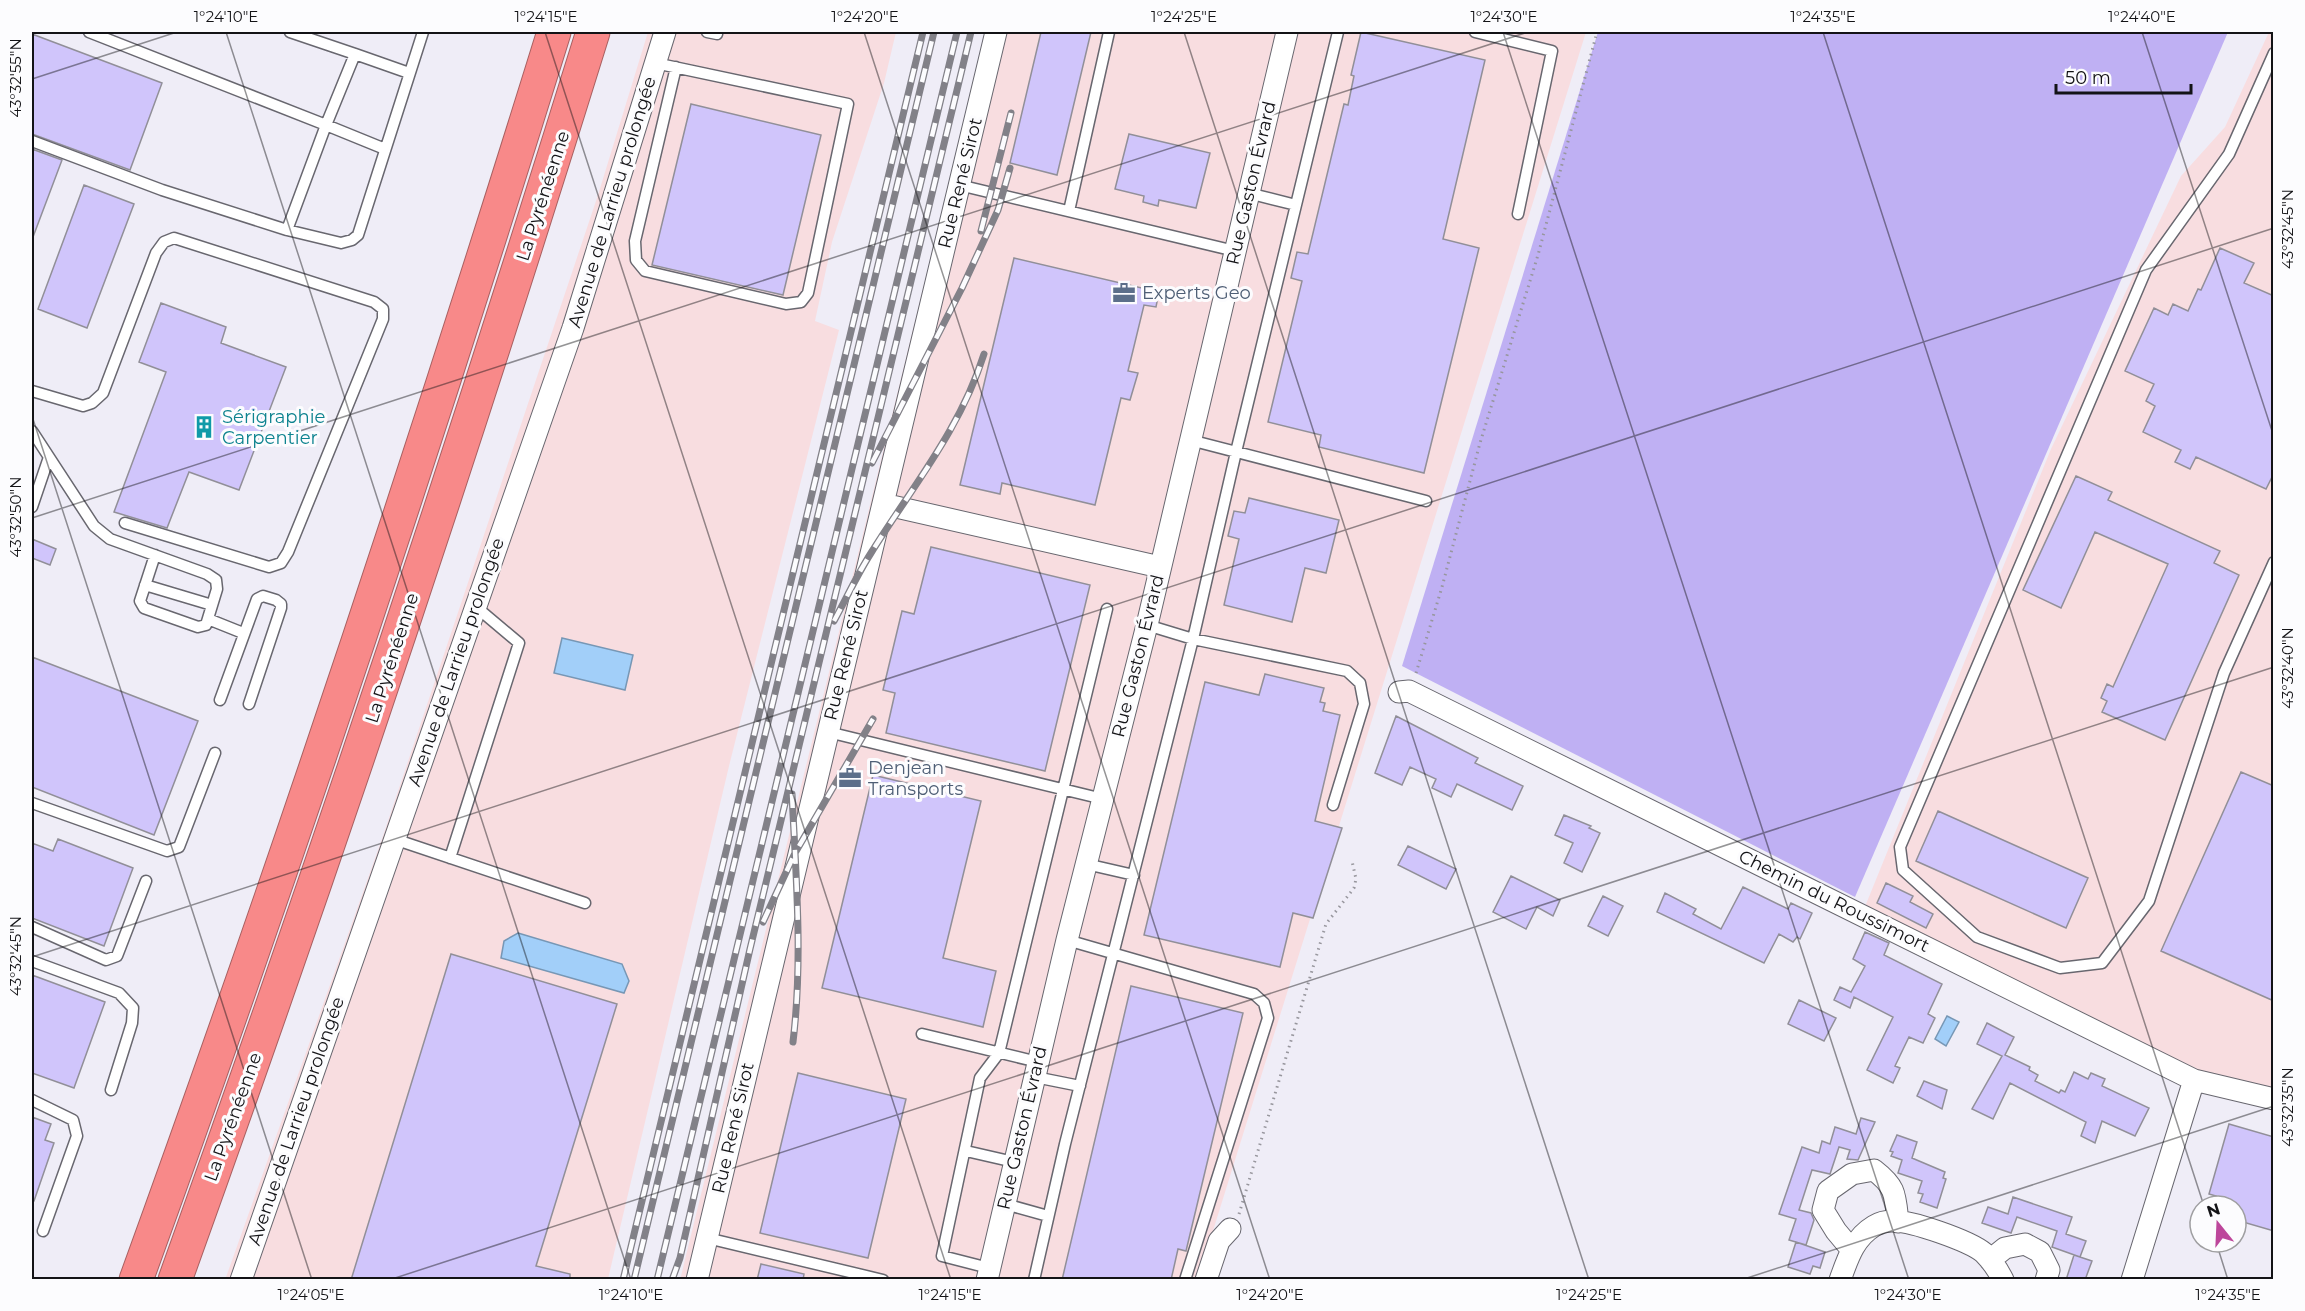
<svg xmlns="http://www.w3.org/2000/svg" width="2305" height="1311" font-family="Montserrat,sans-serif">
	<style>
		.industrial { fill: #f8dde0 }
		.green { fill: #bfb0f3 }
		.water { fill: #a2cff9; stroke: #7797b5; stroke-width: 1.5 }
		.building { fill: #d0c5fb; stroke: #918f98; stroke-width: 1.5 }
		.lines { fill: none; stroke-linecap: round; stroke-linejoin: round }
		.lane-casing { stroke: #68676f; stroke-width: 13 }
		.street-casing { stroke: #68676f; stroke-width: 23 }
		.highway-casing { stroke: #a86061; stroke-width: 35 }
		.path { stroke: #97969d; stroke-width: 3; stroke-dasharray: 1.5 4.5; stroke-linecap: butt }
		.lane { stroke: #fff; stroke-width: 10 }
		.street { stroke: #fff; stroke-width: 21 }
		.highway { stroke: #f88989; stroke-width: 33 }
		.rail-casing { stroke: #828188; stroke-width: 7 }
		.rail { stroke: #fcfcfe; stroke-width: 4.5; stroke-dasharray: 14; stroke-linecap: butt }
		.ticks { fill: none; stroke: #131316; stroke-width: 1.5; stroke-opacity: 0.45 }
		.labels { text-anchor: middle; stroke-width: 6; stroke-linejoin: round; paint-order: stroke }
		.street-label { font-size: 18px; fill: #131316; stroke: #fcfcfe }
		.service-label { font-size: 18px; fill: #4e5e75; stroke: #fcfcfe; text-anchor: start }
		.culture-label { font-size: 18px; fill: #0d838f; stroke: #fcfcfe; text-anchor: start }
		.neatline { fill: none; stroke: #131316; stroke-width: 2 }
		.ticks-label { font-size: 15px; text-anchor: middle; fill: #131316 }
	</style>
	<rect width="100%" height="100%" fill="#efedf7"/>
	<!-- industrial -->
	<path class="industrial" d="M648,32H896L884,83L832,242L815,321L839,330L729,766L608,1279L225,1280L383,836L598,195Z
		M986,32H1586L1198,1279L680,1280Z
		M2269,32H2273V1099L2194,1080L1862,914L2051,449L2181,176L2225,127Z"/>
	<!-- green -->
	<path class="green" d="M1598,32H2228L1855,897L1402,666Z"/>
	<!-- water -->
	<path class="water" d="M562,638L633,655L625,690L554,673Z
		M518,933L622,964L629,981L624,993L501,958L504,941Z
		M1947,1016L1959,1022L1946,1046L1935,1039Z"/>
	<!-- building -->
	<path class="building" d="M1041,32H1091L1057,175L1010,163Z
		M1361,32L1485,60L1443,239L1479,248L1424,473L1319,447L1321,435L1268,422L1302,281L1291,278L1297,252L1308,254L1344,104L1348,105L1354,76L1351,75Z
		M32,34L162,83L130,170L32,134Z
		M691,104L821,135L783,295L652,265Z
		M1129,134L1210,153L1196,208L1159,200L1158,206L1143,202L1144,196L1115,189Z
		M32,149L62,160L33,237H32Z
		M84,185L134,204L87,328L38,309Z
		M2220,248L2254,263L2244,283L2274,296V473L2266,489L2196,457L2190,469L2175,462L2181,450L2143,432L2155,406L2146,401L2154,384L2125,371L2154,308L2168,315L2173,304L2188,311L2198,289L2201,290Z
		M1014,258L1159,292L1156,307L1144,305L1128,371L1138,373L1130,400L1121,398L1095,505L1002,483L1000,494L960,485Z
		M161,303L226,327L221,343L286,367L239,490L189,472L167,528L114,512L166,372L139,362Z
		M2076,476L2112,492L2108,500L2220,551L2214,563L2239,575L2165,740L2102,712L2107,701L2101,698L2107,684L2113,687L2168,564L2095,532L2061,608L2023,590Z
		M1249,498L1339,520L1326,573L1305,568L1292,622L1224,605L1239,539L1228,536L1234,511L1245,513Z
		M32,539L56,549L50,565L32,558Z
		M931,547L1090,585L1045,771L886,733L895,693L883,690L902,611L914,614Z
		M32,657L198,721L154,835L32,787Z
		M1265,674L1324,688L1320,702L1325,703L1323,711L1340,715L1315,821L1342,828L1313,918L1293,913L1280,967L1144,935L1205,682L1259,695Z
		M1396,716L1478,758L1475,763L1523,786L1512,810L1457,784L1451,797L1432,788L1436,779L1410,767L1402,785L1375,773Z
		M2241,772L2274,786V1001L2161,951Z
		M873,775L981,801L943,958L996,971L983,1027L822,988Z
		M1938,811L2088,878L2066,928L1916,861Z
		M1564,815L1591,826L1589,828L1600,833L1582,872L1564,863L1573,843L1555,835Z
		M58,839L133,868L104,946L32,918V843L53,851Z
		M1408,846L1456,869L1446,889L1398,865Z
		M1511,876L1560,900L1553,916L1537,907L1526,929L1493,912Z
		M1886,883L1913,896L1910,902L1933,914L1926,928L1877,903Z
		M1743,887L1788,909L1791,903L1812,913L1800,939L1797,937L1793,942L1779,934L1764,963L1657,912L1665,893L1696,909L1693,914L1721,929Z
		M1603,896L1623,906L1608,936L1588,926Z
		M1865,932L1889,943L1884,955L1942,984L1928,1014L1935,1018L1923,1043L1909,1037L1895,1066L1900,1068L1893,1083L1867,1070L1893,1017L1854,997L1850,1008L1834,1000L1840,987L1851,992L1865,966L1853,959Z
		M451,954L617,1004L536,1266L570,1274V1280H351Z
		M32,975L105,1002L74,1088L32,1073Z
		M1131,986L1243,1013L1186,1251L1178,1249L1171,1280H1062Z
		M1799,1000L1836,1018L1824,1041L1788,1024Z
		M1987,1023L2014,1037L2005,1055L2030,1067L2029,1070L2038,1075L2035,1081L2059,1093L2061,1090L2065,1092L2074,1072L2088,1079L2091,1073L2105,1079L2102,1086L2149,1108L2135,1136L2102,1121L2095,1143L2081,1136L2086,1122L2010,1083L1993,1119L1972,1109L2002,1056L1977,1044Z
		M798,1073L906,1099L868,1258L760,1233Z
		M1924,1081L1947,1090L1942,1109L1917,1096Z
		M32,1117L51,1124L45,1140L54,1143L34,1201H32Z
		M1861,1118L1875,1122L1858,1160L1847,1159L1850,1150L1839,1147L1830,1174L1812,1170L1799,1210L1811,1213L1814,1220L1806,1245L1789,1240L1796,1219L1779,1214L1802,1147L1819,1153L1822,1141L1830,1144L1835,1127L1856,1134Z
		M2229,1124L2274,1137V1231L2236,1220V1206H2213L2216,1196L2209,1194Z
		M1897,1135L1917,1142L1912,1158L1945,1172L1943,1178L1946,1179L1937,1208L1920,1202L1923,1194L1918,1193L1922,1181L1898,1173L1902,1160L1891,1156L1893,1152L1890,1151Z
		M2013,1197L2072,1217L2066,1234L2086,1241L2080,1257L2052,1247L2057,1231L2017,1217L2011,1233L1982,1223L1988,1207L2008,1214Z
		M1796,1242L1825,1252L1820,1268L1813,1266L1810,1274L1788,1267Z
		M2074,1255L2092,1261L2085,1280H2066Z
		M761,1264L804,1274L803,1280H757Z"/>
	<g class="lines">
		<!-- lane casing -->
		<g class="lane-casing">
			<path id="lane" d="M89,32L326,125L355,54L290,32
				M707,32L717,34
				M1475,32L1552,51L1518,214
				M2274,53L2229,154L2146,270L1900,847L1903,870L1977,937L2060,968L2102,963L2149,901L2224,673L2274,562
				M355,54L409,73
				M655,63C719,76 783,90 848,104L808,293L801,302L786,304L645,271L636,260L635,241L676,67
				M32,141L162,190L287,230L341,243L352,240L358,235L423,32
				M959,185L1235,251
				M1248,193L1296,205
				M1069,211L1109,32
				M287,230L326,125L385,149
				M32,391L83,406L92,403L103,393L156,253L164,242L174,238L374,302L383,309V319L288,552L281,563L269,567L125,523
				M32,431L94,526L110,539L207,574L216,580L217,589L206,625L198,627L144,608L140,601L155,555
				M1190,440L1426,501
				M32,507L49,457
				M145,585L212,605
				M208,619L243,633
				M1147,625L1193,639L1347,671L1360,683L1364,704L1333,805
				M220,700L257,599L263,596L276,600L281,604V608L249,704
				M828,732L1103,799
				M32,803L167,851L179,847L215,753
				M394,839L585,903
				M450,858L519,643L475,606
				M1086,864L1134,875
				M32,927L106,960L117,956L146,881
				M1067,940L1254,994L1264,1003L1268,1018L1185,1280
				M32,961L119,993L133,1008L132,1023L111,1090
				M922,1034L1038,1062
				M1035,1077L1080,1086
				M32,1100L73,1120L77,1136L43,1231
				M966,1151L1014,1162
				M1005,1204L1048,1216
				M707,1238L883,1280
				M989,1268L942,1256L980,1078L999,1053L1107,609
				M1034,1280L1065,1144L1193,639L1236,452L1338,32"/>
		</g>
		<!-- street casing -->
		<g class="street-casing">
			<path id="street" d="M883,504L1160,567
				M1399,692L1409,691L2194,1080L2274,1099
				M1851,1249L1836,1231L1823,1210L1828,1191L1852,1174L1874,1170C1896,1187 1895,1194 1898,1222
				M1990,1260L2005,1248L2025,1244L2040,1252L2049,1270L2046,1280
				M241,1280L573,328L665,32
				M697,1280L996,32
				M987,1280L1067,940L1147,625L1287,32
				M1206,1280L1219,1241L1230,1229
				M1840,1280C1848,1258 1854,1238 1874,1226C1879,1223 1887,1221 1892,1221C1910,1220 1970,1241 1984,1253C1992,1261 1998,1270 2003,1280
				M2132,1280L2194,1080"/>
		</g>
		<!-- highway casing -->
		<g class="highway-casing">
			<path id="highway" d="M136,1280C286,867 424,451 554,32
				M175,1280C324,867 463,451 593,32"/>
		</g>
		<!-- path -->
		<path class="path" d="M1416,673L1442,587L1480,443L1538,255L1597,32
			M1239,1214L1326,924L1354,888L1356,879L1352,861"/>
		<!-- lane -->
		<use href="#lane" class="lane"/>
		<!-- street -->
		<use href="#street" class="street"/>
		<!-- highway -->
		<use href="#highway" class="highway"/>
		<!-- rail casing -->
		<g class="rail-casing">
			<path id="rail" d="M981,231L1011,113
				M872,463L962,288L998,210L1010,168
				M834,621C846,599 857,575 871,553C912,487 960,430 984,354
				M792,794C796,877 803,959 793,1042
				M763,922L795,853L873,719
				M623,1280L923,32
				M634,1280L934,32
				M657,1280L957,32
				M672,1280L680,1258L750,949L971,32"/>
		</g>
		<!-- rail -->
		<use href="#rail" class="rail"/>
	</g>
	<!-- ticks -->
	<path class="ticks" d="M226,32L631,1280M545,32L951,1280M864,32L1270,1280M1184,32L1589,1280M1503,32L1909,1280M1823,32L2204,1206M2142,32L2274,437M32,79L177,32M32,416L312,1280M32,518L1528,32M32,957L2274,228M2216,1242L2228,1280M389,1280L2274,667M1741,1280L2274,1106"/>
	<!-- icons -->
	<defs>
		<g id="office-bare" transform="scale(1.8)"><path d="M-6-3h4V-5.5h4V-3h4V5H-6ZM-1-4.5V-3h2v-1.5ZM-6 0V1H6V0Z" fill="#5c6f8a" stroke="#fcfcfe" stroke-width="2.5" paint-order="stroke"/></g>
		<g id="building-bare" transform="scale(1.8)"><path d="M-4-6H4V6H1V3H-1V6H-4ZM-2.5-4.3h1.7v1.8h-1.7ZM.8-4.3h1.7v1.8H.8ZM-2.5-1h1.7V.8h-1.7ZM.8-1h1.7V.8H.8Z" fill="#0f9aa8" stroke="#fcfcfe" stroke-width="2.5" paint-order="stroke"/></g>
	</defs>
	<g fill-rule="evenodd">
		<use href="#office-bare" x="1124" y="293"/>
		<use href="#building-bare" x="204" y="427"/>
		<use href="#office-bare" x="850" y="778"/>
	</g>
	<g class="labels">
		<!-- street labels -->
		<g class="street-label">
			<text transform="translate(960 183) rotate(-76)" y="6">Rue René Sirot</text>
			<text transform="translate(1251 183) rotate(-77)" y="6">Rue Gaston Évrard</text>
			<text transform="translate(543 196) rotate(-72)" y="6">La Pyrénéenne</text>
			<text transform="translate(612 202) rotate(-73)" y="6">Avenue de Larrieu prolongée</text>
			<text transform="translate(846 655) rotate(-76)" y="6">Rue René Sirot</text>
			<text transform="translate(1138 656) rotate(-76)" y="6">Rue Gaston Évrard</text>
			<text transform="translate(392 658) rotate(-72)" y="6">La Pyrénéenne</text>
			<text transform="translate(456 662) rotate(-71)" y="6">Avenue de Larrieu prolongée</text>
			<text transform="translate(1834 901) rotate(26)" y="6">Chemin du Roussimort</text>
			<text transform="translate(233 1117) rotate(-70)" y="6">La Pyrénéenne</text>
			<text transform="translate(296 1121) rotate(-71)" y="6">Avenue de Larrieu prolongée</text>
			<text transform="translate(733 1128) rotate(-77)" y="6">Rue René Sirot</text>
			<text transform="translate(1022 1128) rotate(-77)" y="6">Rue Gaston Évrard</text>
		</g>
		<!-- service labels -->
		<g class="service-label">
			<text x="1142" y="299">Experts Geo</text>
			<text x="868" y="774">Denjean<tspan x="868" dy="21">Transports</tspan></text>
		</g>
		<!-- culture labels -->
		<g class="culture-label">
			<text x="222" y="423">Sérigraphie<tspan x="222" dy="21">Carpentier</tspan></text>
		</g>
	</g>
	<!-- border -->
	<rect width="2305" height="1311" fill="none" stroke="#fcfcfe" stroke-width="66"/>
	<!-- north arrow -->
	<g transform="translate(2218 1224) rotate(342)"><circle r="28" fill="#fcfcfe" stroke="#9f9fa1" stroke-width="1.5"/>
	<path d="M0-4.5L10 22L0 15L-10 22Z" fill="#bd469b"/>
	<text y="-9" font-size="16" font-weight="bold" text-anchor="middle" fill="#131316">N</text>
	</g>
	<!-- scale -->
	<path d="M2056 84v9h135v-9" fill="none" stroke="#131316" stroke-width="3"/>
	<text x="2065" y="84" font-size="18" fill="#131316" stroke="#fcfcfe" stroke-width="4.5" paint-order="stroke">50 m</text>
	<rect x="33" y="33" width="2239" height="1245" class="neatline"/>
	<g class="ticks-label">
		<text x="226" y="22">1°24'10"E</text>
		<text x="546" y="22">1°24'15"E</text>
		<text x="865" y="22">1°24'20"E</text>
		<text x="1184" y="22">1°24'25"E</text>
		<text x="1504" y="22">1°24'30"E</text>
		<text x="1823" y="22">1°24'35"E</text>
		<text x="2142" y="22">1°24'40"E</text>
		<text transform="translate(16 78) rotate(-90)" y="5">43°32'55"N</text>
		<text transform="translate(2288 229) rotate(-90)" y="5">43°32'45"N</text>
		<text transform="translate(16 517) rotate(-90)" y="5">43°32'50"N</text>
		<text transform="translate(2288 668) rotate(-90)" y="5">43°32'40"N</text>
		<text transform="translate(16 956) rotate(-90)" y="5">43°32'45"N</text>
		<text transform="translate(2288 1107) rotate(-90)" y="5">43°32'35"N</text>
		<text x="311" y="1300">1°24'05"E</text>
		<text x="631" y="1300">1°24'10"E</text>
		<text x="950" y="1300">1°24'15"E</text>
		<text x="1270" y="1300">1°24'20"E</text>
		<text x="1589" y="1300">1°24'25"E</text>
		<text x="1908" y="1300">1°24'30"E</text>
		<text x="2228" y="1300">1°24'35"E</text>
	</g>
</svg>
